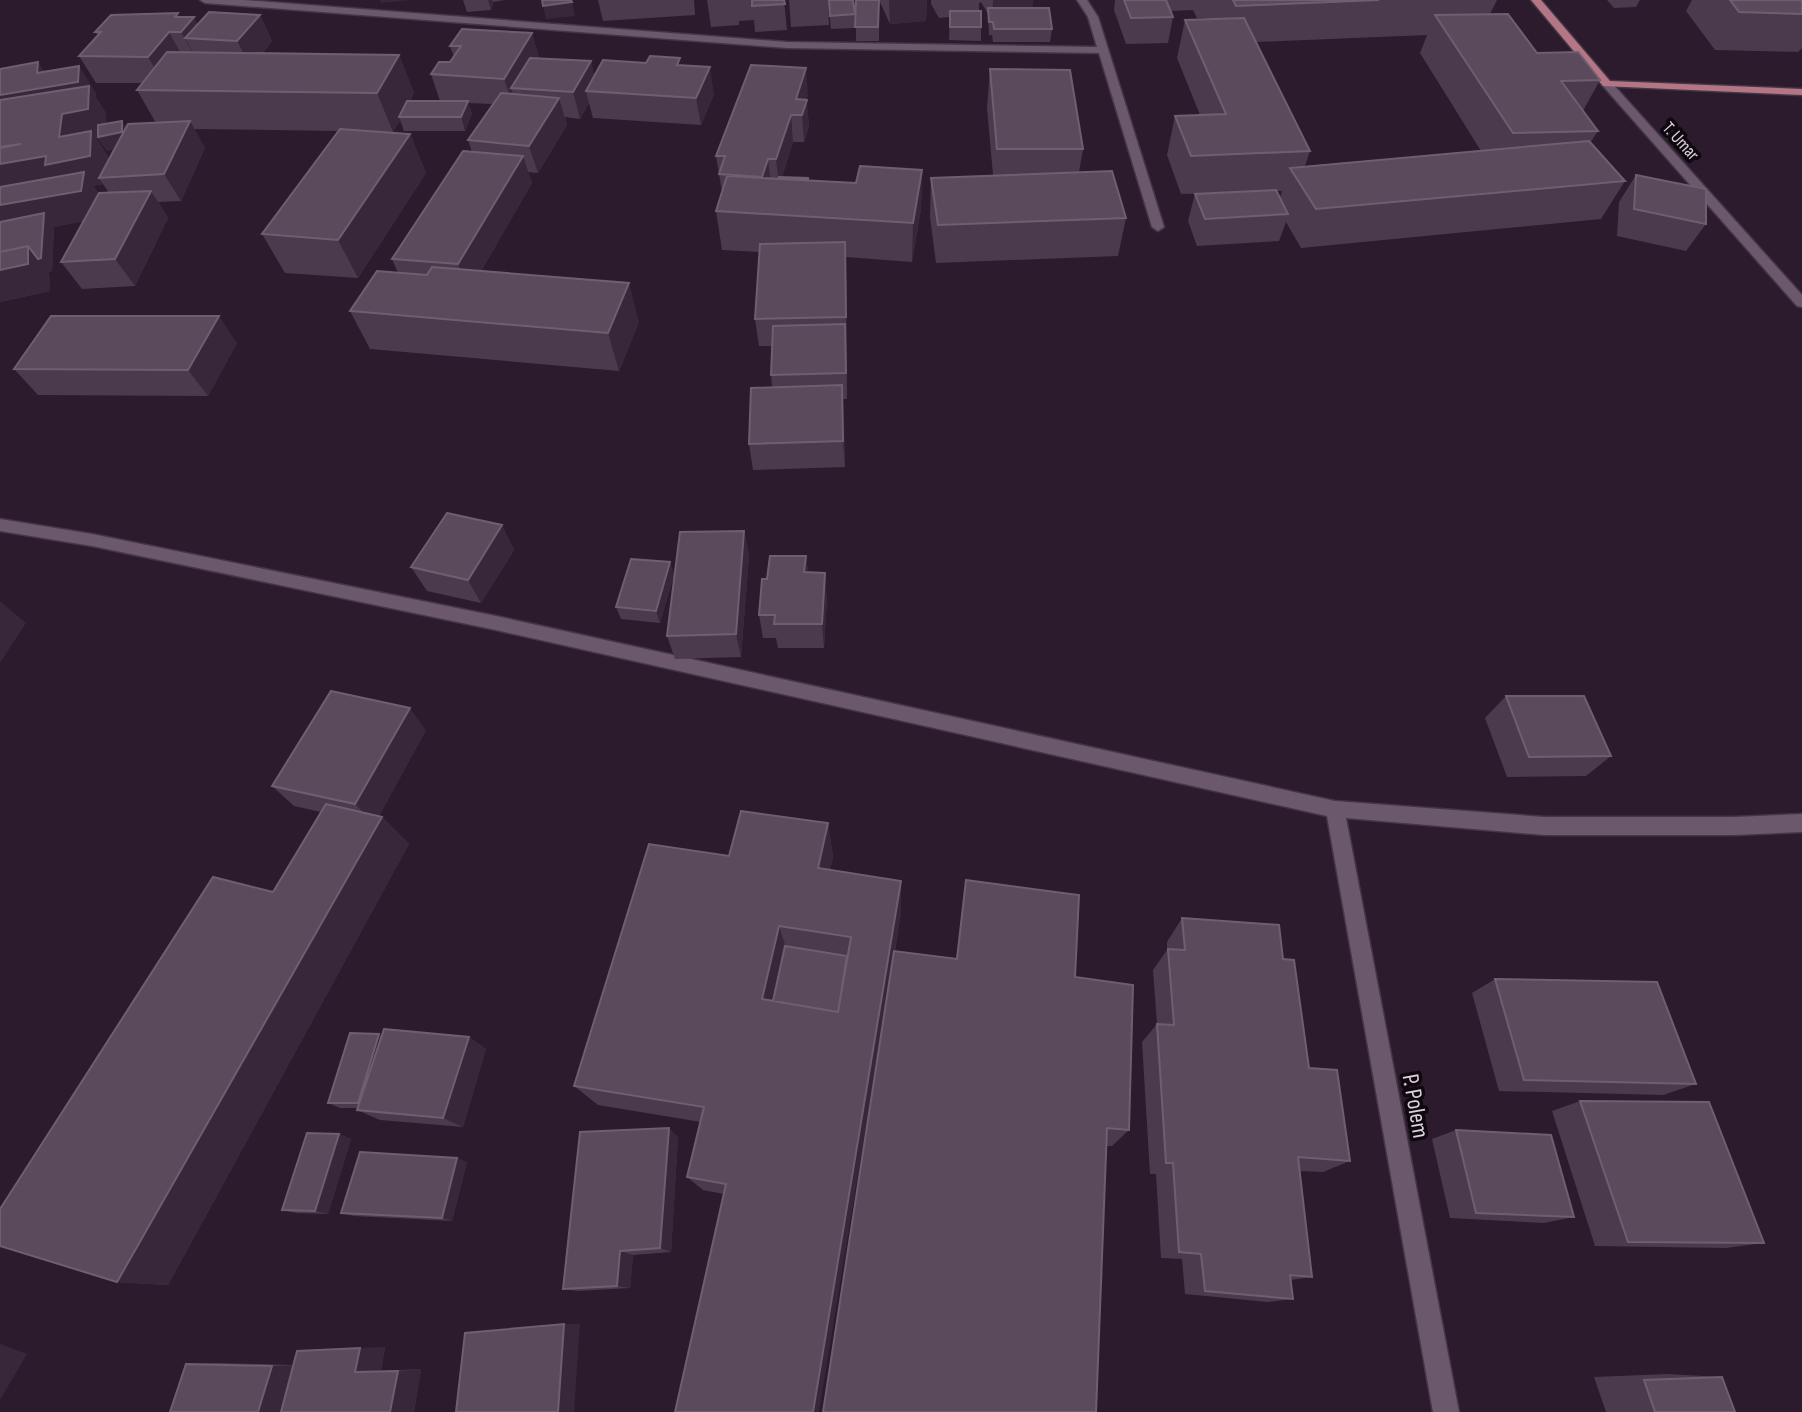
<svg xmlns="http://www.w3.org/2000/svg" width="1802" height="1412" font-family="'Sofia Sans Condensed',sans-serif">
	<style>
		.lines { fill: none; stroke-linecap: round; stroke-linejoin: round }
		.street-casing { stroke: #433645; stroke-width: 3 }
		.primary-casing { stroke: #433645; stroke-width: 3 }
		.street { fill: #6b586d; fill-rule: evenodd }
		.primary { fill: #b47684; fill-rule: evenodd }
		.wall { fill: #4b3a4d; fill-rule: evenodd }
		.shaded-wall { fill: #38273a }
		.building { fill: #5a4a5c; stroke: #6e5f70; stroke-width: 2; fill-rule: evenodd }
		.labels { text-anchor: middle; stroke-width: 7; stroke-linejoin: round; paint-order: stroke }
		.far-street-label { font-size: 18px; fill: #dbd0dc; stroke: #0f0810 }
		.near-street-label { font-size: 24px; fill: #dbd0dc; stroke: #0f0810 }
	</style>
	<rect width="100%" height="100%" fill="#2b1b2d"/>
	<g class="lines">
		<!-- street casing -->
		<g class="street-casing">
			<path id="street" d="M200,0H244L787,42L1097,47L1088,17L1077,0H1087L1098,17L1164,227L1158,231L1152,227L1099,53L787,48L205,3Z
				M1603,82H1611L1802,295V307L1797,306L1603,86Z
				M0,519L92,534L496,616L1335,801L1545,817H1734L1802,814V832L1734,835H1545L1346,818L1459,1412H1433L1327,816L496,630L92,546L0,531Z"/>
		</g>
		<!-- primary casing -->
		<g class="primary-casing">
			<path id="primary" d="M1531,0H1541L1610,81L1802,89V95L1603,86Z"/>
		</g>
		<!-- street -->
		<use href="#street" class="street"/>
		<!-- primary -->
		<use href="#primary" class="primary"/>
	</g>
	<!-- wall -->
	<path class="wall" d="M463,0H505L493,2L491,10L467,12Z
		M598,0H694L695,15L603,21Z
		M707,0H784L787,30L755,32L754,20L739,21V25L711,27Z
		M789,0H828L829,25L791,27Z
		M828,0H853L855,28L831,29Z
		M856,0H927L926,21L890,24L879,0V41H856Z
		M931,0H1033L1032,8L1052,29L1050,42H993L992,35H989L988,14L981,2L979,3V11L981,27V41L949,40L950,17L939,18L931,4Z
		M1115,0H1497L1490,14L1537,53L1600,80L1583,111L1598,131L1590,143L1625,181L1601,219L1301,248L1286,222L1279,241L1197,246L1188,221L1195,194L1219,193L1181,194L1167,155L1175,116L1200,115L1177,58L1185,20L1209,19V18H1197L1193,10L1171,11L1173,17L1168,43L1126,44L1114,10ZM1427,35L1420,53L1481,151L1305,166L1310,151L1256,42ZM1276,191H1282L1280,198Z
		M1607,0H1640L1636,7L1614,8Z
		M1692,0H1802V48L1798,52L1715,50L1686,11Z
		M260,15L272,41L262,54L399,55L414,93L410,101H440L431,74L450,62L454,57L450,46L532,33L539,58L591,61L594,76L682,65L714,94L701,125L593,118L589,103L580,119L565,117L567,125L538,173L528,172L532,183L481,271L639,322L619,371L370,349L350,311L398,273L392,259L472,152L468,140L493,104L468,103L472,114L465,131H404L400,120L393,132H376L410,134L426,173L358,278L285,273L262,234L339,131L194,129L205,148L181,201L158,202L168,218L135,286L82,289L61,262L84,221L54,227L52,272H49L50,291L0,302V69L45,72L96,93V98L106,113V124L126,128L156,123L137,90L142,83H96L79,56L98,36L95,32L180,17L198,25ZM96,138H98L107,151L115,149L109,158ZM103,184L109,193L99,194L93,186Z
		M990,69L1083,149L1079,172L1126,218L1118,256L936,263L930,217L931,178L993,175L987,108Z
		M808,95L806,100L809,126L804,142H793L782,177L808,178V180L856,183L922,170L921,209L912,262L846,257L847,399H843L845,467L753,470L749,444L772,387L771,375L772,346H759L755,319L759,252L722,250L716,211L722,192L716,156Z
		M1636,175L1706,224L1686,251L1617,236L1619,202Z
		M237,343L208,396L38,395L14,369Z
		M502,525L514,550L481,603L427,591L411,567Z
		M744,531L749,556L741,657L675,659L667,636Z
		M806,556L808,573L827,597L824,648H778L776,638H763L759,615L767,579Z
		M670,562L674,575L660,623L621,619L616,607Z
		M1506,696L1611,756L1586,776L1507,777L1485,718Z
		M426,730L379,816L382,817L409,844L168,1285L117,1282L273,892L321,812L294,806L272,786Z
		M828,823L833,857L830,870L901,881V912L895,951L956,959L966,880L1075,977L1129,1130L1112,1146H1106L883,1020L724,1194L703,1190L687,1177L701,1122L598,1105L574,1086L729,856Z
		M1182,918L1283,959L1309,1068L1350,1161L1323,1172L1299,1171L1312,1277L1291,1280L1293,1299L1267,1302L1185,1294L1182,1259L1161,1258L1156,1174H1150L1142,1042L1157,1024L1153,970L1167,950V942Z
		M1495,979L1696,1084L1663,1095L1499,1091L1472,993Z
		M379,1034L382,1036L469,1037L486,1049L463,1127L380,1120L357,1110V1108H340L328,1103Z
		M1580,1101L1764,1243L1726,1248L1595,1246L1552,1111Z
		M1456,1130L1574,1217L1544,1223L1450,1218L1432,1139Z
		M339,1134L351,1139L328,1214L296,1213L282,1210Z
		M678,1137L671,1252L633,1255L630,1288L578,1291L563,1289Z
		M467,1162L452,1221L354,1216L341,1213Z
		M385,1347L381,1371L421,1369L414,1412H170L186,1364L219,1363L293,1365Z
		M1667,1374L1722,1377L1735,1412H1606L1594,1377Z"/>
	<!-- shaded-wall -->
	<path class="shaded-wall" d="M380,0H410L381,3Z
		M488,0H492L493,2L491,10Z
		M572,0L575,16L546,19L543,6Z
		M889,0H927L926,21L890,24Z
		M993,0H1033L1032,16L992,21Z
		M178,13L186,27L194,17L206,39L185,38L196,58V59L181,32L175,17Z
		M260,15L272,41L251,67L237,41Z
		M169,32L184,59L164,84L148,57Z
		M532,33L540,60L511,88L515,101L513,105L504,79Z
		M399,55L414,93L401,117H399L400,120L393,132L377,93Z
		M591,61L597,88L586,91L589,103L580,119L573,92Z
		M38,62L54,86L79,66L96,93V98L106,113V135L122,121L131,135V146L107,151L98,138H96L109,158L99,178L103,184L93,186L103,199L100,218L54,227L52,272H49L50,291L0,302V267L28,246L43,229L0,236V147L46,156L75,159L0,120V95L37,73Z
		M710,67L714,94L701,125L696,98Z
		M806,68L808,95L801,115L796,99Z
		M559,98L567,125L538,173L529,146Z
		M807,100L809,126L804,142L802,115Z
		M468,101L472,114L465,131L461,117Z
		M791,115L793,142L779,186L776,159Z
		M190,121L205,148L181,201L164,174Z
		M410,134L426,173L358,278L338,240Z
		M523,156L532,183L469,291L458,264Z
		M768,159L771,186L762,177Z
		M922,170L921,209L912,262L913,223Z
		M151,191L168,218L135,286L115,259Z
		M845,242L846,269L847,344L846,317Z
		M629,283L639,322L619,371L608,333Z
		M219,316L237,343L208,396L188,370Z
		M842,385L844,411L845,467L843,441Z
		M502,525L514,550L481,603L468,580Z
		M744,531L749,556L741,657L736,634Z
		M806,556L809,580L804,572Z
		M670,562L674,575L660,623L656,611Z
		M825,573L827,597L824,648L822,624Z
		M0,601L26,623L0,663Z
		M410,708L426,730L375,824L355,804Z
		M382,817L409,844L168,1285L117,1282Z
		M828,823L833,857L824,900L818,868Z
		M901,881V912L819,1412H813Z
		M779,926L788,954L774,1018L762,999Z
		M379,1034L390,1041L370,1108L358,1103Z
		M469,1037L486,1049L463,1127L443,1118Z
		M669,1128L678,1137L671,1252L660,1248Z
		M339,1134L351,1139L328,1214L315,1211Z
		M457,1158L467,1162L452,1221L442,1218Z
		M620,1251L633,1255L630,1288L617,1286Z
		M564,1324H580L574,1412H558Z
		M0,1344L27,1354L0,1400Z
		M385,1347L381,1371L355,1372L360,1348Z
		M301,1365L288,1412H258L272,1366Z
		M421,1369L414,1412H390L398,1371Z"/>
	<!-- building -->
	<path class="building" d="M542,0H571L572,2L543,6Z
		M752,0H784L785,4L752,6Z
		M829,0H853L855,14L830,16Z
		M856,0H879L878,27H855Z
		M1124,0H1166L1173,17L1131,18Z
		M1233,0H1379L1236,6Z
		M1730,0H1802V14L1739,12Z
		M988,8H1049L1052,29H994L993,22H989Z
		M950,11H981V27H950Z
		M209,12L260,15L237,41L185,38Z
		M178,13L175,17H194L181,32H169L148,57L79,56L101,32H95L111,15Z
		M1508,14L1537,53L1578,52L1600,80L1561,81L1598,131L1513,133L1435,15Z
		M1244,18L1310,151L1191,156L1175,116L1226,114L1185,20Z
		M462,29L532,33L504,79L431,74L439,62H450L461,46H450Z
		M167,52L399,55L377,93L137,90Z
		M650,56L680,58L677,65L710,67L696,98L586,91L603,60L646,63Z
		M530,58L591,61L573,92L511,88Z
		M38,62L37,73L79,66L78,82L0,95V69Z
		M751,65L806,68L796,99L807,100L802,115H791L776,159H768L762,177L719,174L725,156H716Z
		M990,69L1070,70L1083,149H997Z
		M89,86L88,109L62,114L59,137L91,131L90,156L45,165L46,156L0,164V148L21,144L0,147V100Z
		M501,93L559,98L529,146L468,140Z
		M407,101H468L461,117H399Z
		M122,121V132L98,137V125Z
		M190,121L164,174L99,178L128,124Z
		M340,129L410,134L338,240L262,234Z
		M1589,141L1625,181L1316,209L1290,168Z
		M463,151L523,156L458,264L392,259Z
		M860,166L922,170L913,223L716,211L727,176L856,183Z
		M1112,171L1126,218L938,225L931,178Z
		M84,172L81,191L0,205V187Z
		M1636,175L1706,189V224L1634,209Z
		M779,177L808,178V180L779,179Z
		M1276,190L1288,214L1205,219L1195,194Z
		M151,191L115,259L61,262L99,193Z
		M44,213L41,258L38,259L28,246L0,252V222Z
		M845,242L846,317L755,319L760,244Z
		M28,246V264L0,270V252Z
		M432,267L629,283L608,333L350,311L377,271L427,275Z
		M51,316H219L188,370L14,369Z
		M845,324L846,373L771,375L773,326Z
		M842,385L843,441L749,444L751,388Z
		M447,513L502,525L468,580L411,567Z
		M744,531L736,634L667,636L680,532Z
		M770,556H806L804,572L825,573L822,624H774L775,615H759L762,579H767Z
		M631,559L670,562L656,611L616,607Z
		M331,691L410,708L355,804L272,786Z
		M1506,696H1584L1611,756L1529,757Z
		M326,804L382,817L117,1282L0,1246V1209L213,877L273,892Z
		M741,811L828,823L818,868L901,881L813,1412H675L726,1184L687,1177L704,1107L574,1086L649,844L729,856ZM779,926L851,937L838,1012L762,999Z
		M966,880L1079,895L1075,977L1133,985L1129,1130L1107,1128L1096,1412H823L894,951L957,959Z
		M1182,918L1279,925L1283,959L1294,960L1309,1068L1337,1070L1350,1161L1298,1157L1312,1277L1290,1275L1293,1299L1205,1291L1201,1254L1179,1252L1173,1163H1166L1157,1024L1174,1025L1168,949L1185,950Z
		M785,946L847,956L838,1012L773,1001Z
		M1495,979L1657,982L1696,1084L1524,1080Z
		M384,1029L469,1037L443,1118L357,1110Z
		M350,1033L379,1034L358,1103H328Z
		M1580,1101L1709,1102L1764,1243L1628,1242Z
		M669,1128L660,1248L620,1251L617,1286L563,1289L580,1132Z
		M1456,1130L1551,1135L1574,1217L1476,1213Z
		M307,1133L339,1134L315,1211L282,1210Z
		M360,1152L457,1158L442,1218L341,1213Z
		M564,1324L558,1412H456L465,1333Z
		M360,1348L355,1372L398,1371L390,1412H281L297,1351Z
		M186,1364L272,1366L258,1412H170Z
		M1722,1377L1735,1412H1655L1644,1380Z"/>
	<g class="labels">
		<!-- far-street labels -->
		<g class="far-street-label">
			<text transform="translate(1681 141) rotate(48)" y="6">T. Umar</text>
		</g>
		<!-- near-street labels -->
		<g class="near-street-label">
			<text transform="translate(1416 1106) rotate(80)" y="8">P. Polem</text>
		</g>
	</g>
</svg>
